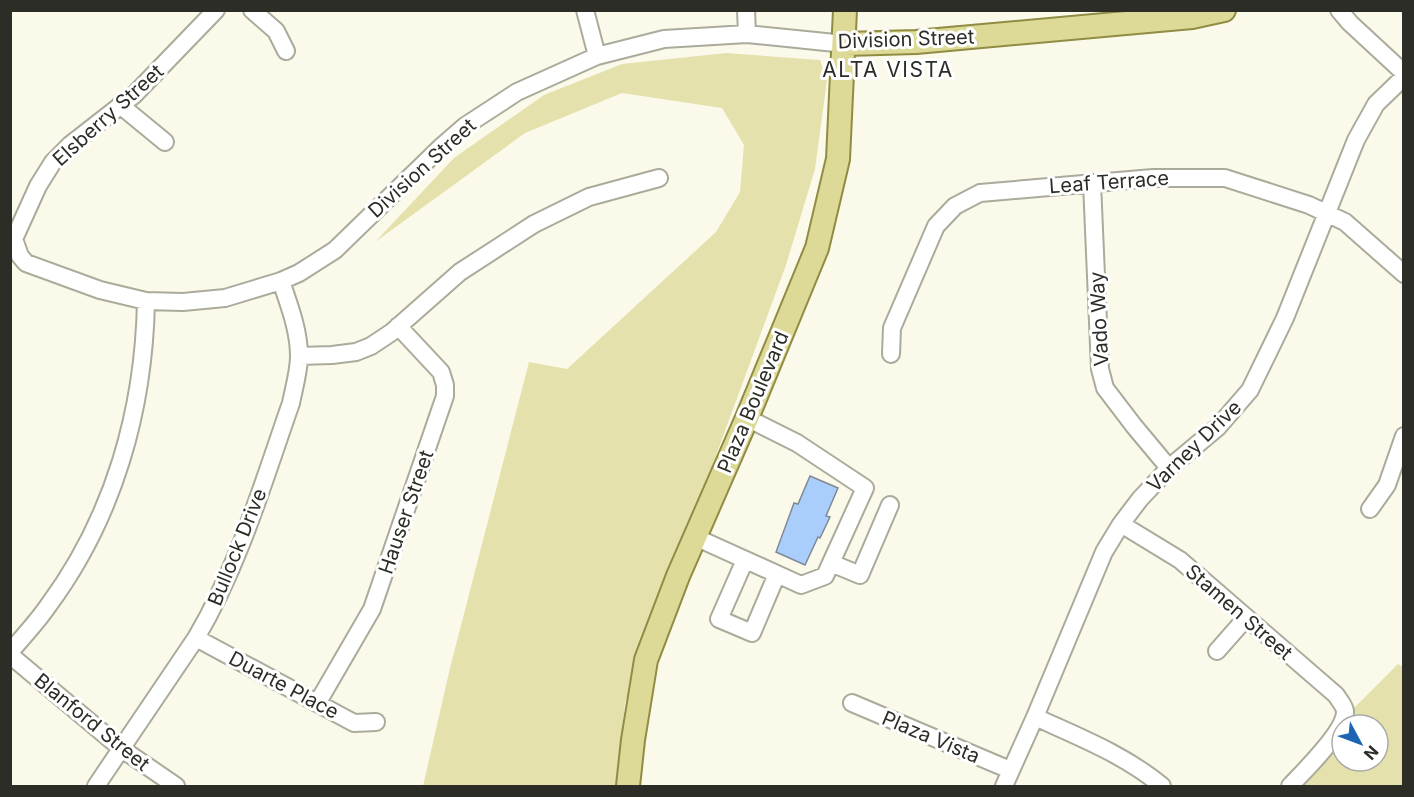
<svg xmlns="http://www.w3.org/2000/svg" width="1414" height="797" font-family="Inter,sans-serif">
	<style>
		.green { fill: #e4e1ac }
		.building { fill: #aacefc; stroke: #808995; stroke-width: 1.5 }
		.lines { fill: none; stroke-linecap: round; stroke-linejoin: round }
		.minor-casing { stroke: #abab9c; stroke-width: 20 }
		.major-casing { stroke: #918c43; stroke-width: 26 }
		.minor { stroke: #fff; stroke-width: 16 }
		.major { stroke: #ddd997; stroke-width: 22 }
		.labels { text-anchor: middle; stroke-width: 6; stroke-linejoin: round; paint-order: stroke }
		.street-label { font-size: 20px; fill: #2d2d27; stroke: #fff }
		.neighbourhood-label { font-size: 21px; letter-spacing: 1.5px; fill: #2d2d27; stroke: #fff }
	</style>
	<rect width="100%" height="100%" fill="#fbfaea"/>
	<!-- green -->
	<path class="green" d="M726,53L820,60L827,80L815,169L786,265L625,703L617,786H423L450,668L529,362L567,369L716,232L740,192L744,145L722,108L622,93L525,133L375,242L454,158L544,95L622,64Z
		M1398,664L1403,667V786H1304L1342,744V761H1378V725H1349L1354,708Z"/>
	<!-- building -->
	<path class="building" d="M810,476L838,488L826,516L830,517L820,538L818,537L805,565L776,552L794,503L798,504Z"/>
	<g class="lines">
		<!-- minor casing -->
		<g class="minor-casing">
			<path id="minor" d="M216,10L134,95L70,145L53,162L38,186L14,239L20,256L26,263L100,290L146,301L183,302L225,298L281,281L299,273L335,250L442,146L465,126L517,92L597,56L664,39L747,34L845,44
				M252,10L276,31L286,51
				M585,10L597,56
				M746,10L747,34
				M1339,10L1350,23L1404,73
				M120,105L165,142
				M1092,183L1100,369L1105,388L1134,426L1169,468
				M891,354L892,328L936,226L955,206L980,193L1153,178H1225L1309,205L1345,222L1404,274
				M299,356L332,355L356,352L371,346L392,332L460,272L534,224L589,197L659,178
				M1370,509L1387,485L1404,436
				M1121,524L1180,560L1336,695C1339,700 1344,705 1345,711C1346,731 1304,771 1290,786
				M695,537L801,585L825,576L865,488L797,443L747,418
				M745,560L719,619L752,633L777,574
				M831,563L860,575L890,505
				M196,638L354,723L376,722
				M1217,651L1246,618
				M10,652C23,637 37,622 48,606C114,517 144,410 146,301
				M10,655L122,749L176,786
				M318,702L372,609L445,396V385L441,372L398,326
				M852,703L1010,770
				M1035,717C1079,737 1125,755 1162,786
				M96,786L196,638C239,565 263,483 291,403C294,388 299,371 299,356C299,330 289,305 281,281
				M1004,786L1035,717L1104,552L1121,524L1140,499L1169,468L1218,427L1250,390L1285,318L1356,140L1376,104L1404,77"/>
		</g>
		<!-- major casing -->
		<g class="major-casing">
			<path id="major" d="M845,44L916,42L1192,17L1224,10
				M628,786L633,740L646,660L678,576L747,418L817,248L838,159L845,10"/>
		</g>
		<!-- minor -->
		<use href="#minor" class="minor"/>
		<!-- major -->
		<use href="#major" class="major"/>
	</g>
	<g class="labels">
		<!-- street labels -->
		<g class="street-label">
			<text transform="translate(906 39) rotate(-2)" y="7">Division Street</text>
			<text transform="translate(108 115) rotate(-42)" y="7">Elsberry Street</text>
			<text transform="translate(422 168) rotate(-42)" y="7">Division Street</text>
			<text transform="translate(1109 182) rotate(-4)" y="7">Leaf Terrace</text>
			<text transform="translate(1099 319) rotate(-93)" y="7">Vado Way</text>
			<text transform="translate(753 402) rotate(-67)" y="7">Plaza Boulevard</text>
			<text transform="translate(1194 446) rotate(-44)" y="7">Varney Drive</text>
			<text transform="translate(406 512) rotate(-71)" y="7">Hauser Street</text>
			<text transform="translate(237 547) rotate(-68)" y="7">Bullock Drive</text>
			<text transform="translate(1239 612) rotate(41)" y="7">Stamen Street</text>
			<text transform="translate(284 685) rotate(28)" y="7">Duarte Place</text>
			<text transform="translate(92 722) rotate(39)" y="7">Blanford Street</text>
			<text transform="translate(931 737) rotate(23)" y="7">Plaza Vista</text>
		</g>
		<!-- neighbourhood labels -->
		<g class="neighbourhood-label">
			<text x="888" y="77">ALTA VISTA</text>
		</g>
	</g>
	<!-- border -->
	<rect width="1414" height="797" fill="none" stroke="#2d2d27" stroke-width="24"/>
	<!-- north arrow -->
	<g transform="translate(1360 743) rotate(131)"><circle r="28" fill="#ffffff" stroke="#ababa9" stroke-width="1.5"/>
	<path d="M0-4.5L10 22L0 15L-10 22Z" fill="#1d64b4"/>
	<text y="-9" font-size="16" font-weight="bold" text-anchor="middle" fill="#2d2d27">N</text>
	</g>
</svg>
